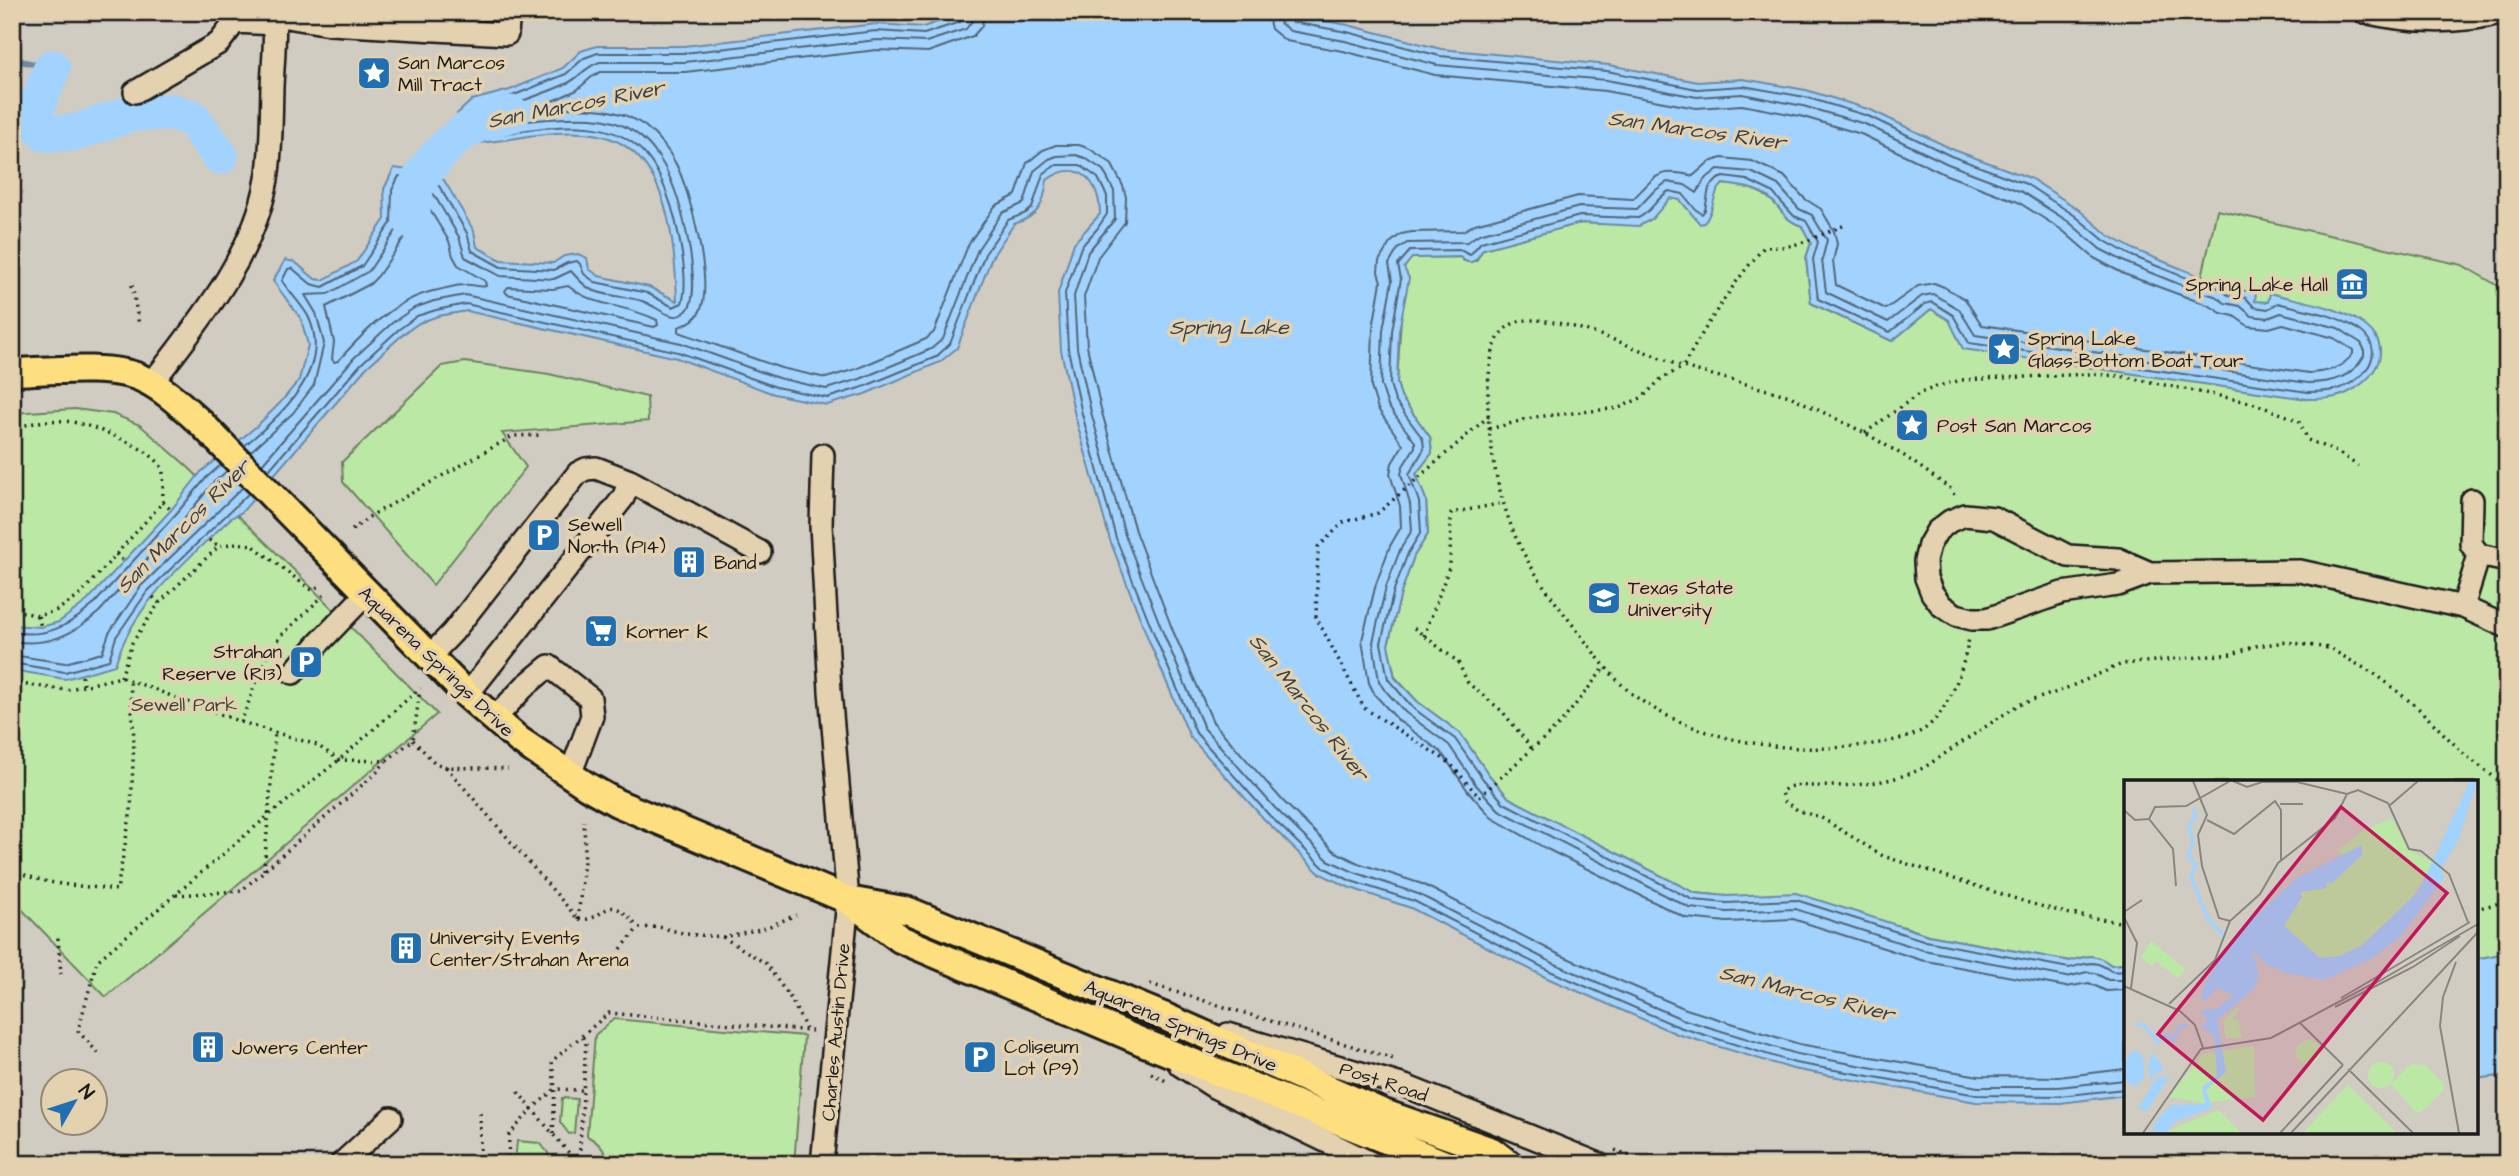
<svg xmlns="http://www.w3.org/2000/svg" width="2519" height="1176" font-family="'Architects Daughter',sans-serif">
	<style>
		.green { fill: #bce8a6; stroke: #6c8261; stroke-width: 2 }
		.water { fill: #a2d3fe; stroke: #6c8aa4; stroke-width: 2 }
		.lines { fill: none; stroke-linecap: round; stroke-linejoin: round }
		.shore { stroke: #526576; stroke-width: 2 }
		.stream { stroke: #6c8aa4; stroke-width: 6 }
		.river { stroke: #a2d3fe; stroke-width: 37 }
		.minor-casing { stroke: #1c1c1c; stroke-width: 26 }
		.major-casing { stroke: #1c1c1c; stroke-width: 32 }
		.path { stroke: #1c1c1c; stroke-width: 3.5; stroke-dasharray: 2 5; stroke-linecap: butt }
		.minor { stroke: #e3d1af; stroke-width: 21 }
		.major { stroke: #fedf80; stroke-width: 26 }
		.labels { text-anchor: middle; stroke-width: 7; stroke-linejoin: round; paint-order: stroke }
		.poi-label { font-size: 19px; fill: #1c1c1c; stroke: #e3d1af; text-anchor: start }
		.street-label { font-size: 19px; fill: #1c1c1c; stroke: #e3d1af }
		.park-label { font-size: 19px; fill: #3c4538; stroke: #e3d1af }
		.water-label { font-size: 21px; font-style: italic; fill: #374149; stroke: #e3d1af }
		.inset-river { fill: none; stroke: #a2d3fe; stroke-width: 3.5 }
		.inset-road { fill: none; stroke: #898680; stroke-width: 2 }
		.view { fill: #c2185b; fill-opacity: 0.15; stroke: #c2185b; stroke-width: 3.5 }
		.inset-edge { fill: none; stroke: #1c1c1c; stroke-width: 3.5 }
	</style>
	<rect width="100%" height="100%" fill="#d1ccc2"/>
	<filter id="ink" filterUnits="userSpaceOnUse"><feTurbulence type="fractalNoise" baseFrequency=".0143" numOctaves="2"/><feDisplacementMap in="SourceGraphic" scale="14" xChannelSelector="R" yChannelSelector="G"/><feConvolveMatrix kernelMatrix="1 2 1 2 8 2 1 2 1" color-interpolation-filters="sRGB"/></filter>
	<g filter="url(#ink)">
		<!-- green -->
		<path class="green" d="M1723,184C1738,186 1754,187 1767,197C1782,207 1782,220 1802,226L1811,243L1806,258L1811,303L1892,341L1931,309L1949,320L2202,277L2217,210L2462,265L2507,291V953L2475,959V782H2125V964L2111,965C2096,953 2088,955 2070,961L1928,935L1905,927L1727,896L1695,893L1509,798L1489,775L1460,733L1418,702L1395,677L1388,645L1401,593L1414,556L1428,534L1426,500L1416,474L1432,453L1430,437L1401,397L1397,383L1404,268L1411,258L1460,257L1464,261H1476L1483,249L1581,223L1639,225L1670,198C1686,201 1711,196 1723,184Z
			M465,362L549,374L647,397L648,421L502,433L526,467L433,585L343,482L342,462L442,366Z
			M75,409L113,414L140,425L188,467L297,573L437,714L106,997L12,899V413Z
			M614,1019L804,1036L794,1164H609C605,1150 600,1143 587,1136L595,1035Z
			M562,1098L577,1099L574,1133L569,1134L560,1122Z
			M517,1141L540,1143L548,1153V1164H515Z"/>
		<!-- water -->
		<path class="water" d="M967,12H1275L1348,25L1441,49L1609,65L1698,82L1743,79L1806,90L1871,110L1954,150L2030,178L2078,209L2108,235L2135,250L2202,277L2222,282L2231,289L2256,292L2255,301L2268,302L2270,293C2299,301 2337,305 2363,324C2396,348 2376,380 2345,394C2333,399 2320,399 2307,399L1963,349L1949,320L1931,309L1892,341L1811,303L1806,258L1811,243L1802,226C1782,220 1782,207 1768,197C1755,187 1738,186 1723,184C1711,195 1715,211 1704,223L1700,224L1680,200L1670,198L1652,219L1639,226L1581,223L1483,249C1477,260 1471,268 1460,257L1412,258L1404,268L1409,278L1399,331L1397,383L1401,397L1430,437L1432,453L1416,474L1426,500L1428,534L1414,556L1401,593L1388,645L1395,678L1418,702L1460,733L1489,775L1509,798L1695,893L1727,896L1796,893L1928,935L2070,961C2088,955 2096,953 2111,965L2125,964V1095L2060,1103L1976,1102L1793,1069L1677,1034L1547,978L1411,908L1348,887L1319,873L1264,819L1190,737L1149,641L1110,540L1075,416L1061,350L1058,293L1074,243L1100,214C1100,181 1078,157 1047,180C1044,205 1039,216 1014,224L992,257L957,348L940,362L865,394L827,405L774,394L677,358L467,311L438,316L419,323L402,335L366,368L242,512L231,518C186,561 133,604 115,665L65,679L12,670V625L41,627L59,622L87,601L171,510L201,472L258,425L281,402L299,380L308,345L301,319L273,281L285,260L295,262L315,279L323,280L357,261L385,219L384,189L394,168L424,172L444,180L474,231L477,247L501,260L553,263L564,256L578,254L587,258L589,269L599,276L649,287L677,301C675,240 668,145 593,134C554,128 513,141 475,143L457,114L472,100L510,90L563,68L581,51L597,46H684L876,24L923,27Z
			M2507,953V1075L2475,1079V959Z"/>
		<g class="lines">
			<!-- shore -->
			<path class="shore" d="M984,12L982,26L973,36L928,52L877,50L685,72H601L594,75L577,90L550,102L548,105L551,108C583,108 618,106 645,126C657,136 669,150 676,164C690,191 714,284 700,311C696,320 688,323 679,327V332L781,368L826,378L856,369L926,339L934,332L969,243L995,206L1016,195L1027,163L1043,150L1056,145H1079L1090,149L1111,163L1123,186L1126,197L1125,222L1098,257L1084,297L1087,346L1101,409L1135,531L1173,631L1213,722L1283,801L1334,851L1358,863L1422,884L1558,954L1686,1009L1799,1044L1979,1076L2058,1077L2125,1069
				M1267,12L1271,29L1286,41L1343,51L1435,75L1605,91L1696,108L1742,105L1800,116L1861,134L1944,174L2018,202L2062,230L2094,258L2124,274L2210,306L2221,313L2234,316L2248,326L2269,328L2283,324L2334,338L2353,350V354C2341,369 2328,372 2309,373L1982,325L1965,299L1944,287L1934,283L1918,286L1886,309L1836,285L1833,261L1837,244L1834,231L1821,209L1805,199L1784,176L1752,161L1722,158L1709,162L1693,176C1658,167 1656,176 1633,199L1578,196L1475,224L1463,231L1412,232L1401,234L1390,243L1379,261L1378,272L1381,282L1373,328L1371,387L1378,409L1403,445L1392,463L1390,474L1400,506L1401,527L1390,546L1376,584L1362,640L1369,683L1375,695L1399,721L1441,752L1468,791L1492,818L1545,848L1686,918L1727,922L1793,919L1921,960L2066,987L2089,983L2106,991L2125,990
				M1278,12L1280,23L1290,31L1345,41L1437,65L1606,80L1697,97L1742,94L1803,106L1865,124L1948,164L2022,192L2069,222L2100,249L2129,264L2196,291L2215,296L2225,303L2240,306L2252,316L2268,318L2281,313L2338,328L2361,343L2364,349V356C2352,378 2331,383 2308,383L1975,335L1959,309L1933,294L1922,296L1888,322L1826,292L1822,260L1827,240L1812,215L1799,209L1778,185L1751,172L1718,169L1704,180L1697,193L1685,185L1667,182L1653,192L1637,209L1579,207L1479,234L1467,242L1407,243L1398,249L1389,264L1392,281L1383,330L1381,385L1388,406L1415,442V447L1403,466L1401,474L1410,504L1412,530L1400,550L1386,587L1373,642L1379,681L1383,688L1406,713L1449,745L1476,785L1499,810L1690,908L1727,912L1795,909L1923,950L2067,977L2087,972L2095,973L2108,980H2125
				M1287,12L1288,19L1292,22L1347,32L1440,56L1607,71L1697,89L1743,86L1805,97L1868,116L1951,156L2026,184L2074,215L2105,241L2132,256L2199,283L2219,288L2228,295L2246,298L2254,307L2268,309L2278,303C2303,310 2333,313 2356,328C2388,348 2369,377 2341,388C2330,392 2319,392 2308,392L1969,343L1953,315L1932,302L1925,304L1890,332L1818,299L1813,259L1818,242L1806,221L1794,216L1772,192L1747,180L1724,177L1718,179L1709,188L1705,210L1702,214L1695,209L1683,194L1669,191C1656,198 1651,213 1638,218L1580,216L1481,242L1470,255L1460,250L1410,251L1398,265L1401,279L1392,331L1390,384L1395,401L1423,439L1424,449L1409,474L1419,502L1421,532L1408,553L1394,590L1381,643L1388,679L1413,708L1455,739L1483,779L1504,803L1693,900L1727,903L1796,900L1926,941L2069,968C2078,966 2088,961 2098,964C2113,969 2105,973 2125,971
				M415,198L425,202L449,241L453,256L458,265L485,281L486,286C479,288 473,284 465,285C456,285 447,288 438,290C397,297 365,331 338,361L334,362L332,359L334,342L326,307L370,284L378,276L409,231L411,220V200Z
				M568,286C596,308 626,304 657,320L658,325L654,327L507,294L505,291L508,287L553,289Z
				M244,446C280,416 334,369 308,316C301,304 290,293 282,281L288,269L292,268L311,284L323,287L362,266L391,223L392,190L399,176L423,179L439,186L467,233L472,251L501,267L554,270L567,263L577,261L580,264L584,274L595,282L647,293L673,307L682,303C689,282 680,240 675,219C655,144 623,119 544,128C523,130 501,135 480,136L467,116L476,107L512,96L566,74L584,58L598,53H684L876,31L924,34L960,22L964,18L965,12
				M250,452L293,413L314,385L324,343L316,313L305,295L328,294L369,271L399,226L400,193L404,186L420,188L433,193L459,237L465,257L500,276L554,279L571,271C577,278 582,284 590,289C605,297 626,296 642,301C652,304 660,312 670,315C675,317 681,316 685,312C698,303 692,265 690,251C680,194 662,122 591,118C577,117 563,118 549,119C528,120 507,125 486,127L479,119L480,115C510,105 540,96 568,83C580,77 586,66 600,62H685L877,40L926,42L966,29L972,21L974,12
				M262,464L354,358L392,323L414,308L434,301L465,295L681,343L778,378L826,389L860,379L931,349L943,339L978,249L1002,213L1024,203L1034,171L1049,159L1057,156L1076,155L1085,158L1103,170L1114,191L1115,219L1088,252L1074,296L1077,348L1091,412L1125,535L1164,635L1204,728L1275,808L1328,860L1354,872L1418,894L1553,963L1682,1019L1797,1054L1978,1087H2058L2125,1080
				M268,471L361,364L398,330L417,316L436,310L466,304L678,352L776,387L827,398L863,387L936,357L950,344L985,254L1008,220L1026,213L1032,208L1043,174L1056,165H1080L1098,178L1107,196V214L1097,229L1081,247L1065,293L1068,349L1082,414L1116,538L1156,639L1196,733L1269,815L1323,867L1351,881L1414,901L1550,971L1679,1027L1795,1063L1977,1095L2059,1096L2125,1089
				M12,632C45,638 68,627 92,606L176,514L207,477L221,465
				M12,641C47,647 73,635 99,612L183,520L214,482L227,471
				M12,655L65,663L102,653L109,633L141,586L243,487
				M12,663L65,672L109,660L116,637L147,592L249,493"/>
			<!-- stream -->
			<path class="stream" d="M12,59L52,68"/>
			<!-- river -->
			<path class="river" d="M52,68L32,119L45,133H74L132,113L173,112L193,119L220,156
				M411,220C413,209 412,197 416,187C420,177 428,168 434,160C459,131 475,122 512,114"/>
			<!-- minor casing -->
			<g class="minor-casing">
				<path id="minor" d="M230,12L235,22L275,24
					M2364,12C2408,22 2459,25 2503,12
					M274,15L330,24L331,12
					M330,24L507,34L509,12
					M135,92L219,43L235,22
					M152,383C198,323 254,256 267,179C272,149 271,118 272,87C273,63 276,37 274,12
					M2472,500L2471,544L2479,555
					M2150,573L2118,559L2068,556L1994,518L1965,515L1950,521L1937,531L1929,545L1925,561L1926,578L1932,593L1942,606L1956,615L1972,619H1987L2062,593L2118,585L2150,573L2300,571L2463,607L2507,627
					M2463,607L2479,555L2507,561
					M429,657L453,632L578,473L586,469L596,468L630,481L760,552
					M293,673L317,645L366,594
					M467,695L623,498L630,481
					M494,719L525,686L549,666L590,698L592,716L570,775
					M1228,1034L1405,1086L1599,1164
					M1180,1065L1214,1087L1373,1164
					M341,1164L391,1118
					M822,1164L848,900L830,691L821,525L823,455"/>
			</g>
			<!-- major casing -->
			<g class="major-casing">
				<path id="major" d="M12,372C47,371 110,364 141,378C164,388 183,407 201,423L467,695L519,740L587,786L617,803L848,900L909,911L1163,1016L1381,1112L1492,1151L1509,1164
					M852,903L900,939L1145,1043L1445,1164"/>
			</g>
			<!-- path -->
			<path class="path" d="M1843,226C1824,233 1802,245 1782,247C1775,248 1771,246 1764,247C1732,284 1707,324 1683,367C1646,353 1552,310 1517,322C1495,329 1491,356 1489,375C1484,427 1496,493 1517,540C1533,575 1559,607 1582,637C1599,659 1616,683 1639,699C1699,741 1785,754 1856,746C1875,744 1907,740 1923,730C1949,713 1964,667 1969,638
				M132,285L139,325
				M1489,416L1378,513L1344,522L1318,547L1316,617L1364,708L1450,763L1479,797L1561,723L1605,667
				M12,429C31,423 51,418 72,422C91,425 156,449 162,469C165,478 162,492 163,502L78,597L57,610L38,616L12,609
				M1489,429L1535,417L1619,408L1643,397L1661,379L1683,367L1790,396L1865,433L1906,457L1951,489L1955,497
				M1865,433L1920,393L1939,386L1961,380L2090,374L2120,376L2249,402L2290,417L2299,422L2308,440L2339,453L2358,466
				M163,502L171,510
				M352,530L369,517L513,436L543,435
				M209,540L219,546
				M116,554L124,562
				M153,597L159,603
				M38,616L41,627
				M1414,628L1458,662L1468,683L1502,711L1533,750
				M1424,636L1450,565L1451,513L1504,503
				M82,676L84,686
				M121,677L132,643L159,603L219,546L236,543L252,545L310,589L313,590L319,586
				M12,683L66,690L121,677L241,722L266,657L282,635L326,593
				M241,722L317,745L339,760L386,761L413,740L420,690
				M413,740L435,763L446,767L508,769
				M446,767L578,919
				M12,868C42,887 83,885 117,890L131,811L134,738L130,682
				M264,870L275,732
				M176,895L241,891L377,772L386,761
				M2475,909L2496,904L2507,896
				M578,919L585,851L584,821
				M579,919C606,924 605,885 638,928
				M2125,923L2070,914L2029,903L1883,856L1820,817L1799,811L1785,802L1781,793C1789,783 1800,786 1811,786C1850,787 1890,784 1925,767L2018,705L2060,691L2122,664L2232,654L2256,646L2287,642L2329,648L2378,676L2417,707L2464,754L2507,787
				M723,937L765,963L791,999L806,1029
				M58,938L61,974
				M621,949L638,928L659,927L686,934L723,937L765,928L796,915
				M1150,984L1394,1059
				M98,1053L78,1031L97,961L268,816L339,760L420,688
				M1151,1073L1166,1081
				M518,1092L578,1164
				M553,1134L555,1089L552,1061L609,1013L812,1031
				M1615,1150L1648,1164
				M290,1164L291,1161
				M480,1164V1109
				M508,1164L509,1135L532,1109L555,1089L583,1090
				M579,1164L586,1043L582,1036"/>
			<!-- minor -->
			<use href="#minor" class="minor"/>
			<!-- major -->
			<use href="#major" class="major"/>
		</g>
	</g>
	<!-- icons -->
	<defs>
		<g id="sight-square" transform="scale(1.75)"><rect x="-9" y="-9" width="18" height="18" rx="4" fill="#1f6fb2" stroke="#e3d1af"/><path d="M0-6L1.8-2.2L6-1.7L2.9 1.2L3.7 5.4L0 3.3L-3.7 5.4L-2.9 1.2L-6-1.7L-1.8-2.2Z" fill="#fff"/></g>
		<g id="museum-square" transform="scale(1.75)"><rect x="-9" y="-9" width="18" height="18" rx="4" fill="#1f6fb2" stroke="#e3d1af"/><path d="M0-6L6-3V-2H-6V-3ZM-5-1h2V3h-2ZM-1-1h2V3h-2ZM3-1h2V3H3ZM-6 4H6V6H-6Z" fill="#fff"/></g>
		<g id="parking-square" transform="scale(1.75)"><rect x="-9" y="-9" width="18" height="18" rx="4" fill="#1f6fb2" stroke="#e3d1af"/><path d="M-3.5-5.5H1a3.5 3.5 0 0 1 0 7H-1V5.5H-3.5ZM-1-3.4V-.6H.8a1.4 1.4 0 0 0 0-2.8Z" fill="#fff"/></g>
		<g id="building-square" transform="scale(1.75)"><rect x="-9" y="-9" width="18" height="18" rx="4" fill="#1f6fb2" stroke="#e3d1af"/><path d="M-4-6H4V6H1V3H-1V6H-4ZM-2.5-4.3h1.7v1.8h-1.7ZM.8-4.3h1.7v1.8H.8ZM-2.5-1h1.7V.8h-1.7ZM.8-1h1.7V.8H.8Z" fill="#fff"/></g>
		<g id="university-square" transform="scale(1.75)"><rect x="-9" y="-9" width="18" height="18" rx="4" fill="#1f6fb2" stroke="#e3d1af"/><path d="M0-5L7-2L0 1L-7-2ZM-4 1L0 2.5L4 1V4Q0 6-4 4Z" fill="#fff"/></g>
		<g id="supermarket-square" transform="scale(1.75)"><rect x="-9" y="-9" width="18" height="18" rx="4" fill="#1f6fb2" stroke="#e3d1af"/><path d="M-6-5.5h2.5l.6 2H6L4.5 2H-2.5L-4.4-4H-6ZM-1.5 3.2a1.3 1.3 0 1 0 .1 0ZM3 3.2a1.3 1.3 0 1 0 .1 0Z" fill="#fff"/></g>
	</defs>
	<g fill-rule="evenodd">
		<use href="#sight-square" x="374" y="73"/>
		<use href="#museum-square" x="2352" y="284"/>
		<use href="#sight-square" x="2004" y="349"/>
		<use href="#sight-square" x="1912" y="425"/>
		<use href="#parking-square" x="544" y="535"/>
		<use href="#building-square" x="689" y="562"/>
		<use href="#university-square" x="1604" y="598"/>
		<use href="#supermarket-square" x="601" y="631"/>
		<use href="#parking-square" x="306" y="662"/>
		<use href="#building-square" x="406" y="948"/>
		<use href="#building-square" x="208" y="1047"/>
		<use href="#parking-square" x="980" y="1057"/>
	</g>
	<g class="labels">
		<!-- poi labels -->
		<g class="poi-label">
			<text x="398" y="69">San Marcos<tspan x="398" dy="22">Mill Tract</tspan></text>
			<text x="2328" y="291" text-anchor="end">Spring Lake Hall</text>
			<text x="2028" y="345">Spring Lake<tspan x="2028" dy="22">Glass-Bottom Boat Tour</tspan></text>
			<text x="1937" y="432">Post San Marcos</text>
			<text x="568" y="531">Sewell<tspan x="568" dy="22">North (P14)</tspan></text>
			<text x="714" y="569">Band</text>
			<text x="1628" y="594">Texas State<tspan x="1628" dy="22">University</tspan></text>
			<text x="626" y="638">Korner K</text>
			<text x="282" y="658" text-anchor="end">Strahan<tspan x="282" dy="22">Reserve (R13)</tspan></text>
			<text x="430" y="944">University Events<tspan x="430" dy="22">Center/Strahan Arena</tspan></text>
			<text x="1004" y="1053">Coliseum<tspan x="1004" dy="22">Lot (P9)</tspan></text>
			<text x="232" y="1054">Jowers Center</text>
		</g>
		<!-- street labels -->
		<g class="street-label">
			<text transform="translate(437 661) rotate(44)" y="7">Aquarena Springs Drive</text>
			<text transform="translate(1181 1025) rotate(23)" y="7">Aquarena Springs Drive</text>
			<text transform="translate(835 1032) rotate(-85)" y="7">Charles Austin Drive</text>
			<text transform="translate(1384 1081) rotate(18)" y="7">Post Road</text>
		</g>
		<!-- park labels -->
		<g class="park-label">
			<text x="184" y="711">Sewell Park</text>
		</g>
		<!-- water labels -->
		<g class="water-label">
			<text transform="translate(576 104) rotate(-11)" y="7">San Marcos River</text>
			<text transform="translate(1697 130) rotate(8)" y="7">San Marcos River</text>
			<text x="1229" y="334">Spring Lake</text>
			<text transform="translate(183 526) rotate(-45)" y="7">San Marcos River</text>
			<text transform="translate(1309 707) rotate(52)" y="7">San Marcos River</text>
			<text transform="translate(1807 993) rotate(14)" y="7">San Marcos River</text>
		</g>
	</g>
	<!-- overview -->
	<g transform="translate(2124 780)">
		<rect width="354" height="354" fill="#d1ccc2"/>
		<path d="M267,38L285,70L310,83L283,126L237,166L215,176L196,178L160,147L173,118L178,117L176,112L202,108V103L227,85L214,70L237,52ZM27,161L61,189L54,198L32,181L28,186L17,177ZM116,225L109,240H114L118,258H102L99,241ZM172 272a12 12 0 1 1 24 0a12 12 0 1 1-24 0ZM130,266L131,317L79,323L45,317L79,274ZM244 295a13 13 0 1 1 26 0a13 13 0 1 1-26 0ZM287,284L301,285L319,303L320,310L297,332H291L267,304ZM224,305L273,353H179ZM94,330L118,353H43V351Z" fill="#bce8a6"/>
		<path d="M346,1H353L334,61L317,89L320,98L277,156L249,178L199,200L163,193L142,184L127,169L135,193L130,209L93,240L102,292L82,310L88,328L50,342L43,353H28L33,339L47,325L81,324L78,307L93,296L90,255L78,248L83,241L77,231L94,228L110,215L93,208L81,221L77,219L81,203L113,153L173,98L238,65V75L208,103H202V108L176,112L178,117L160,146L196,178L215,176L237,166L294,112ZM9,270L18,274L20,286V299L9,307L0,297V283ZM29,273L40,288L26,299L24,284ZM46,296L23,331L14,329L32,298Z" fill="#a2d3fe"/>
		<path class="inset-river" d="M69,28L72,36L65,45L69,63L64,76L72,85L67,97L84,139L100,156M13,245H20L34,262L43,254M43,254L49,260L56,246L64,245"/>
		<path class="inset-road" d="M69,1L83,35L74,55L78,86L95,138L106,141M109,1L123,7L138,2H173L223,14M223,14L234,10L264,23L285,69L297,71L325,94L344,142M156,24H179M265,26L294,1M0,30L11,40L25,39L49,69L52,106M25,39L31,27L62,26L106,1M83,40L110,54L151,21L157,30V80M0,132L18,120M0,137L13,163L7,208M332,182L319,217L316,246L335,353M250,204L354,144M0,206L56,231L71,245L79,268M217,218L346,142M45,224L91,180L106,141L136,114L154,83L211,38L223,14M211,227L289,187L336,156M176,243L219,285M224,289L289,353M19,353L77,269L147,258L252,202M156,353L219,285M167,353L354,152"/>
		<path class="view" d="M217,27L323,113L139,340L34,254Z"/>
		<rect width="354" height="354" class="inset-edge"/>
	</g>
	<!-- margin -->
	<rect width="2519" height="1176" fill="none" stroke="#e3d1af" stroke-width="42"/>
	<rect x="21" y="21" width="2477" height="1134" fill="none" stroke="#1c1c1c" stroke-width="2.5" filter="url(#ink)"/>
	<!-- north arrow -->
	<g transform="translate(74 1102) rotate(51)"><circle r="33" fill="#e3d1af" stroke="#938974" stroke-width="2"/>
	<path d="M0-5L12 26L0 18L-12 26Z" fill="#1f6fb2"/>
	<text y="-10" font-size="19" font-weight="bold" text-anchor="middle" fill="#1c1c1c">N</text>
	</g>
</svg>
